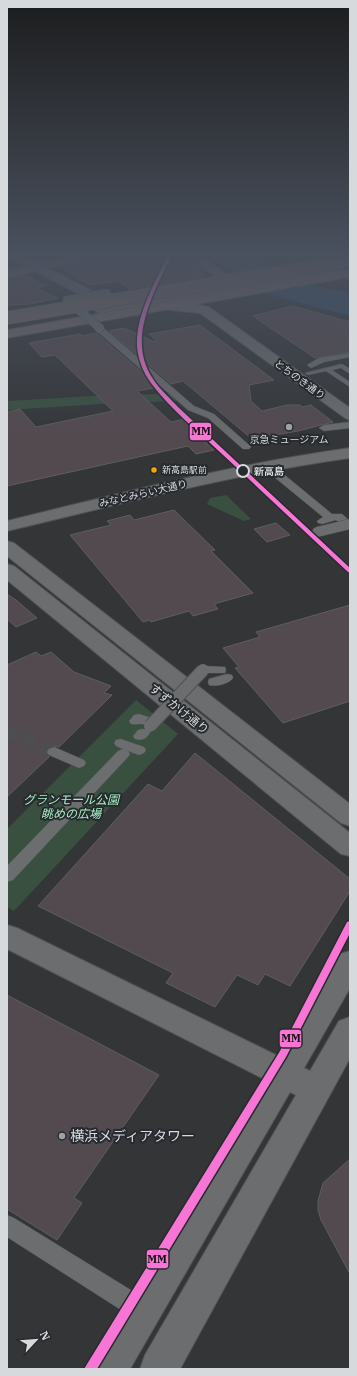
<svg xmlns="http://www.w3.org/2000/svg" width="357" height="1376" font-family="'IBM Plex Serif','Noto Sans JP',serif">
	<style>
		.green { fill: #395041 }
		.water { fill: #2c4c69 }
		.building { fill: #534a4f; stroke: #5e5d5f }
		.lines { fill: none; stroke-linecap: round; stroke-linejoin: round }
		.pedestrian-tunnel { stroke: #4c4e50; stroke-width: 12; stroke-dasharray: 12 6; stroke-linecap: butt }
		.service-casing { stroke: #505254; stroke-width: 1 }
		.pedestrian-casing { stroke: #505254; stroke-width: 1 }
		.tertiary-casing { stroke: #505254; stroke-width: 2 }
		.trunk-casing { stroke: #505254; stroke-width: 2 }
		.motorway-casing { stroke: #505254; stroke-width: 2 }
		.service { fill: #6b6d6f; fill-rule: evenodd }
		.pedestrian { fill: #6b6d6f; fill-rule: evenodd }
		.tertiary { fill: #6b6d6f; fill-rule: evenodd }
		.trunk { fill: #756a6c; fill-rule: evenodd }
		.motorway { fill: #746769; fill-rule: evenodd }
		.pedestrian-bridge-far2-casing { stroke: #505254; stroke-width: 9; stroke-linecap: butt }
		.pedestrian-bridge-far1-casing { stroke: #505254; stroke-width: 11; stroke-linecap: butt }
		.pedestrian-bridge-casing { stroke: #505254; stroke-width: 14; stroke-linecap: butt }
		.motorway-bridge-casing { stroke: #505254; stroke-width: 14; stroke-linecap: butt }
		.pedestrian-bridge-far2 { stroke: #6b6d6f; stroke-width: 8 }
		.pedestrian-bridge-far1 { stroke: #6b6d6f; stroke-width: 10 }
		.pedestrian-bridge { stroke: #6b6d6f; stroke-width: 12 }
		.motorway-bridge { stroke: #746769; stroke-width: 13 }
		.metro-1-casing { stroke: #272b2f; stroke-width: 3 }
		.metro-1 { fill: #f975d5; fill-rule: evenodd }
		.poi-dot { fill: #9ea0a3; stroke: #272b2f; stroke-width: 1.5 }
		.bus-dot { fill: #f7a600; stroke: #272b2f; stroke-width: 1.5 }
		.stop-dot { fill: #272b2f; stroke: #d7dadd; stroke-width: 2 }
		.labels { text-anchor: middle; stroke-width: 4; stroke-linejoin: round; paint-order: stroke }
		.far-bus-label { font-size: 9px; fill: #d7dadd; stroke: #272b2f; text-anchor: start }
		.far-street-label { font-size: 10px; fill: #d7dadd; stroke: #272b2f }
		.far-poi-label { font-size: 10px; fill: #d7dadd; stroke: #272b2f }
		.far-stop-label { font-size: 10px; font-weight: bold; fill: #d7dadd; stroke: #272b2f; text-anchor: start }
		.street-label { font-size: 12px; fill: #d7dadd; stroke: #272b2f }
		.park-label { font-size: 12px; font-style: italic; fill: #a7f2c4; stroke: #272b2f }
		.near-poi-label { font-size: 14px; fill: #d7dadd; stroke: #272b2f; text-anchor: start }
		.line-badge { stroke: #272b2f; stroke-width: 1.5 }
		.pale-badge-label { font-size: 11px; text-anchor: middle; font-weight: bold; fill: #111 }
	</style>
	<rect width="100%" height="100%" fill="#333537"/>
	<!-- green -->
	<path class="green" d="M169,394L177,401L116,403L7,410V401L111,395Z
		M226,495L251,519L244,521L207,504L210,498Z
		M136,700L178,734L14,911L7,907V829Z"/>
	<!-- water -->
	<path class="water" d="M207,255H245L311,285L350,293V316L271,295Z"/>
	<!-- building -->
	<path class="building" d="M98,255H182L205,270L198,271L206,276L129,289L118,281L89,285L82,280L79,281L61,266L94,258Z
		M24,275L47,286L35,288L58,298L30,304L7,305V279Z
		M293,306L350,322V352L315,358L253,316Z
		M200,325L274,380L249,385L251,401L262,411L287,405H300L302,407L311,405L333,422L298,431L252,439L183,381L171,384L109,331L124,328L155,342L156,340L149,334Z
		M96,333L159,387L137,391L171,422L190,418L216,441L206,443L214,450L196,454L188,446L7,486V412L20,409L36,427L113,411L55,355L42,357L29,343L80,334L82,336Z
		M174,510L215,550L211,551L253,593L214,604L218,609L193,616L189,611L151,622L150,620L143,622L70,535L111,525L107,521L130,515L134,520Z
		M276,523L290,535L267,542L254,529Z
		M7,594L16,600L37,618L16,627L7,619Z
		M350,605V701L283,723L235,668L239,667L223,648L260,637L256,632Z
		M36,652L41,656L51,652L74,672L111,686L104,693L112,695L59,747L53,746L48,748L46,753L49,757L7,797V665Z
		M195,753L350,879V891L290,986L265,974L258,985L237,975L215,1007L166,983L173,973L38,906L148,784L162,791Z
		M7,995L159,1075L74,1198L82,1203L57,1240L7,1209Z
		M350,1159V1274L321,1220L318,1210V1201L323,1183Z"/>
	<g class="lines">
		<!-- pedestrian-tunnel -->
		<path class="pedestrian-tunnel" d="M7,732L54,752"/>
		<!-- service casing -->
		<g class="service-casing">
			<path id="service" d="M342,364L350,369V374L341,368L332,370L350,382V387L326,371L308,375L305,373Z"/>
		</g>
		<!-- pedestrian casing -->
		<g class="pedestrian-casing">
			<path id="pedestrian" d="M92,323H98L194,406L214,414L249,445L251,447L249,449H243L208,418L188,410L92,327Z
				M350,353V357L324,362L311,368L307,365L319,358Z
				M350,422V428L324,431L319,428L324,425Z
				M277,471L281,472L332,514H342L350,521V529L346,528L336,520L322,524L318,523L317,521L323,517L273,476L272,474Z
				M203,666L225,667L226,670L225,673H198L197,670L198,667Z
				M227,674L232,675L233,678C229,684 216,687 209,685L208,682L209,679Z
				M139,714L158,720L160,723L158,726C151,728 147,724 141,724C137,724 136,725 131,724L129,721L134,715Z
				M143,729L148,730L150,733C146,739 142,741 135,739L133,736L138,730Z
				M121,739L144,747L146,750L144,753L139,755L128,751L130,754L128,757L13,880L7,882V866L118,751L123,749L127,751L116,746L114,743L116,740Z
				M54,747L84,760L86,763L84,766L79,768L49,755L47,752L49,749Z
				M7,1215L14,1218L134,1292L137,1300L134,1308L126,1311L118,1308L7,1237Z"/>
		</g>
		<!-- tertiary casing -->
		<g class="tertiary-casing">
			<path id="tertiary" d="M7,255H21L38,263L77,255H96L94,257L48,268L104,297L106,300L104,303H96L35,271L7,278V270L26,266L9,257Z
				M189,255H202L231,278L229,281H221Z
				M165,302L191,303L209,307L350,408V420L345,418L200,313L160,309L159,306L160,303Z
				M350,448V458C234,474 121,504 7,531V521C121,493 234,464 350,448Z
				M7,541L14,543L350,804V826L341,823L7,556Z
				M7,564L14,566L350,833V856L341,854L7,580Z
				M7,925L17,928L278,1056L340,954L350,951V988L304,1068L310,1071L339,1021L350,1017V1058L180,1369H140L145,1355L296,1095L290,1092L130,1369H90L95,1355L264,1079L7,949Z"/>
		</g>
		<!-- trunk casing -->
		<g class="trunk-casing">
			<path id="trunk" d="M350,269V277L7,338V330Z"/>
		</g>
		<!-- motorway casing -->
		<g class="motorway-casing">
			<path id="motorway" d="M333,265L337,266L339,269L337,272L101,313L96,312L95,309L96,306L101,305Z"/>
		</g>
		<!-- service -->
		<use href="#service" class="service"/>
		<!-- pedestrian -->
		<use href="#pedestrian" class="pedestrian"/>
		<!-- tertiary -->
		<use href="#tertiary" class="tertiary"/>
		<!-- trunk -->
		<use href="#trunk" class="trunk"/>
		<!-- motorway -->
		<use href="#motorway" class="motorway"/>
		<!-- pedestrian-bridge-far2 casing -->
		<g class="pedestrian-bridge-far2-casing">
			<path id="pedestrian-bridge-far2" d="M99,329L100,328L67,300L107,293"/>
		</g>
		<!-- pedestrian-bridge-far1 casing -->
		<g class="pedestrian-bridge-far1-casing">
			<path id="pedestrian-bridge-far1" d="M317,532L350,524"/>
		</g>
		<!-- pedestrian-bridge casing -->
		<g class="pedestrian-bridge-casing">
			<path id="pedestrian-bridge" d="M150,726L203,670"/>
		</g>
		<!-- motorway-bridge casing -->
		<g class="motorway-bridge-casing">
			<path id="motorway-bridge" d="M7,318L350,260"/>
		</g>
		<!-- pedestrian-bridge-far2 -->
		<use href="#pedestrian-bridge-far2" class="pedestrian-bridge-far2"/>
		<!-- pedestrian-bridge-far1 -->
		<use href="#pedestrian-bridge-far1" class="pedestrian-bridge-far1"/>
		<!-- pedestrian-bridge -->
		<use href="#pedestrian-bridge" class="pedestrian-bridge"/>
		<!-- motorway-bridge -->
		<use href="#motorway-bridge" class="motorway-bridge"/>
		<!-- metro-1 casing -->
		<g class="metro-1-casing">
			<path id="metro-1" d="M168,255H172C154,293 126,339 153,379C160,390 170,398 178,407L350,568V573L348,572C306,533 264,493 222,454C198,431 170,409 151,383C143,372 138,359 137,346C136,314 155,283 168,255Z
				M350,921V933L286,1057L97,1369H84L280,1051L347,922Z"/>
		</g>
		<!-- metro-1 -->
		<use href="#metro-1" class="metro-1"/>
	</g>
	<!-- sky -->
	<linearGradient id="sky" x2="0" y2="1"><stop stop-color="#1c1d1e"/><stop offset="0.57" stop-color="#4a515e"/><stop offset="1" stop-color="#4a515e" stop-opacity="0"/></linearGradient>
	<rect width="357" height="447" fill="url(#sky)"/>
	<!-- markers -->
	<g class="poi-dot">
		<circle cx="289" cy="427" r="4"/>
		<circle cx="62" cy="1136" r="4"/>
	</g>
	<circle class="bus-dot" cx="154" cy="470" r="3.5"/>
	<circle class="stop-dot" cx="243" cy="471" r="6"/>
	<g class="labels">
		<!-- far-bus labels -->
		<g class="far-bus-label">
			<text x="162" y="473">新高島駅前</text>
		</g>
		<!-- far-street labels -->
		<g class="far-street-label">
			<text transform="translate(300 379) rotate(36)" y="4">とちのき通り</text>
			<text transform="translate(143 493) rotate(-13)" y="4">みなとみらい大通り</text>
		</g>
		<!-- far-poi labels -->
		<g class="far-poi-label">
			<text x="289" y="443">京急ミュージアム</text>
		</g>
		<!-- far-stop labels -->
		<g class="far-stop-label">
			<text x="254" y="475">新高島</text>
		</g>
		<!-- street labels -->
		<g class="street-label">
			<text transform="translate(179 709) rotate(39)" y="4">すずかけ通り</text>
		</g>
		<!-- park labels -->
		<g class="park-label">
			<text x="71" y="804">グランモール公園<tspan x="71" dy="14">眺めの広場</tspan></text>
		</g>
		<!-- near-poi labels -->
		<g class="near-poi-label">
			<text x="70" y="1141">横浜メディアタワー</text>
		</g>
	</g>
	<g class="line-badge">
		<rect x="189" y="422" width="23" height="19" rx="4" fill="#f975d5"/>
		<rect x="279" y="1029" width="23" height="19" rx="4" fill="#f975d5"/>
		<rect x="146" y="1249" width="23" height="20" rx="4" fill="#f975d5"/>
	</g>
	<g class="pale-badge-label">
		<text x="201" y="435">MM</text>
		<text x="291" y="1042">MM</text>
		<text x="157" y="1263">MM</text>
	</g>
	<!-- border -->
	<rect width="357" height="1376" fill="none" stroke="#d7dadd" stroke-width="16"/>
	<!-- north arrow -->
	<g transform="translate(36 1340) rotate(64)" stroke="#272b2f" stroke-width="3" paint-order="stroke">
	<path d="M0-3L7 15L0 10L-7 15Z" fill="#d7dadd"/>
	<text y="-6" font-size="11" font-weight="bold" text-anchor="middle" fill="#d7dadd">N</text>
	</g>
</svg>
